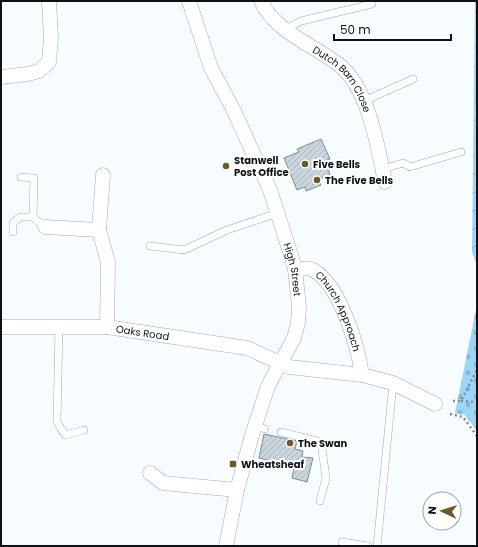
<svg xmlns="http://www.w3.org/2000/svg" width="478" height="547" font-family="Poppins,sans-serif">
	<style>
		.cemetery { fill: url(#cemetery-stones) }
		.park { fill: url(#park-crowns) }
		.building { fill: url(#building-hatch); stroke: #828c93 }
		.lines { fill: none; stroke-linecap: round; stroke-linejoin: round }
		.service-casing { stroke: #a0abb2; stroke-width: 8 }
		.minor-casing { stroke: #a0abb2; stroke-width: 15 }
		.path { stroke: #84898c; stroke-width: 2.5; stroke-dasharray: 2 3; stroke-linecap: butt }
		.service { stroke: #fff; stroke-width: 7 }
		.minor { stroke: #fff; stroke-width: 14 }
		.poi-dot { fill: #6e5827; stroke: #fff; stroke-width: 1.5 }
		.labels { text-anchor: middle; stroke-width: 4; stroke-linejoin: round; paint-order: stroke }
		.street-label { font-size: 10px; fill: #0e1215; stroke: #fff }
		.poi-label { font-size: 10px; font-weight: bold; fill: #0e1215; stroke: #fff; text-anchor: start }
	</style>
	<defs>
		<pattern id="cemetery-stones" width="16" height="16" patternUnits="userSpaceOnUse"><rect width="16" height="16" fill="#9bd5f8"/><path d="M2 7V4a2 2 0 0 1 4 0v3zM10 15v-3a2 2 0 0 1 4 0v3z" fill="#84b6d4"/></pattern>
		<pattern id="park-crowns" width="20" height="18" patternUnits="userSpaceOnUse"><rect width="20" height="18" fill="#9bd5f8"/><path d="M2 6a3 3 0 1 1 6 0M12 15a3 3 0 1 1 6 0" fill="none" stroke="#84b6d4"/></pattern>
		<pattern id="building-hatch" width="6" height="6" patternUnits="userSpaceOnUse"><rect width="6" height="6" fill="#cad6dd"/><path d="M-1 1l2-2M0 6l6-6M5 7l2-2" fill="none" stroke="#acb7bd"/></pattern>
	</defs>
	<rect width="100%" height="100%" fill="#f7fcff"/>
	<!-- cemetery -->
	<path class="cemetery" d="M477,305V431L465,415L455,413Z"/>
	<!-- park -->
	<path class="park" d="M475,1H477V266L472,252Z"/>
	<!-- building -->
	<path class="building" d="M321,139L330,159L325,161L330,174L318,180L321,185L306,191L305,187L297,190L284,158L299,152L297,149Z
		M264,434L297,441L295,449L303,451L302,457L313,458L307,482L292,478L294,468H292V466L259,458Z"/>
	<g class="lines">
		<!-- service casing -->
		<g class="service-casing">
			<path id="service" d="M286,29L301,21L372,4V1
				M364,101L413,79
				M383,169L403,163L410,167L461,152
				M21,177L34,178L33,217L45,227
				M13,232V223L20,217H33
				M150,246L184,250L227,230L278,213
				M59,326L57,422L65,435L84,430
				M255,426L265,429
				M281,432L321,442L326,478L320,501
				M342,542L368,546
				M377,546L393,383"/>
		</g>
		<!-- minor casing -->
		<g class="minor-casing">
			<g id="minor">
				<path id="s1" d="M189,1L211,68L233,109L270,190L291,255L295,269L299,307L298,323L294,338L268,386L252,435L237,490L226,546"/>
				<path id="s2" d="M261,1C274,31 313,45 338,64C368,86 378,147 385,182"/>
				<path d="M1,77L28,74L39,71L49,62L51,38L49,1"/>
				<path d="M103,175L99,230L108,262L107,327"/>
				<path d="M45,227L99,230"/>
				<path id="s3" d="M295,269C300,269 309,267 313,270C340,285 358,346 362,375"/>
				<path id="s4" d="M1,327H107L247,348L289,367L362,375L393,383L435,404"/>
				<path d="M150,473L163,483L237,490"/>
			</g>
		</g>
		<!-- path -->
		<path class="path" d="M453,401H461L477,370
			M461,401L477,402
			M450,414L463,417L477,436"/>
		<!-- service -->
		<use href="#service" class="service"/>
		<!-- minor -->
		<use href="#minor" class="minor"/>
	</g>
	<!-- markers -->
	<g class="poi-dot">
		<circle cx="305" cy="164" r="4"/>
		<circle cx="226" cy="166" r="4"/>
		<circle cx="317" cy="180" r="4"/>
		<circle cx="290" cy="443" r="4"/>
		<rect x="229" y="460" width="8" height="8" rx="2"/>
	</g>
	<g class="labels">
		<!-- street labels -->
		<g class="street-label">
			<text dy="4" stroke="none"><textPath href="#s2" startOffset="115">Dutch Barn Close</textPath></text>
			<text dy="4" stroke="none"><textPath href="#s1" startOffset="289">High Street</textPath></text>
			<text dy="4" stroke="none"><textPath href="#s3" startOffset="68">Church Approach</textPath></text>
			<text dy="4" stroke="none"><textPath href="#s4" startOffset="142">Oaks Road</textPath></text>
		</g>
		<!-- poi labels -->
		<g class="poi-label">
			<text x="234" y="164">Stanwell<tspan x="234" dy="12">Post Office</tspan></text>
			<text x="313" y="168">Five Bells</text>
			<text x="325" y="184">The Five Bells</text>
			<text x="298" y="447">The Swan</text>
			<text x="241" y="468">Wheatsheaf</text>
		</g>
	</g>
	<!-- border -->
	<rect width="478" height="547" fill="none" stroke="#0e1215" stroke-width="4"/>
	<!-- north arrow -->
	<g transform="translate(442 511) rotate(274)"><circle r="19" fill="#ffffff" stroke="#9fa0a1"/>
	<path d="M0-3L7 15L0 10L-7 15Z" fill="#6e5827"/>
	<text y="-6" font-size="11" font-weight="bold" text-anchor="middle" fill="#0e1215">N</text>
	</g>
	<!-- scale -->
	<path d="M334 34v6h117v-6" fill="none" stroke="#0e1215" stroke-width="2"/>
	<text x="340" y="34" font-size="12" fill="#0e1215" stroke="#ffffff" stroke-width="3" paint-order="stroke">50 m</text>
</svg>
